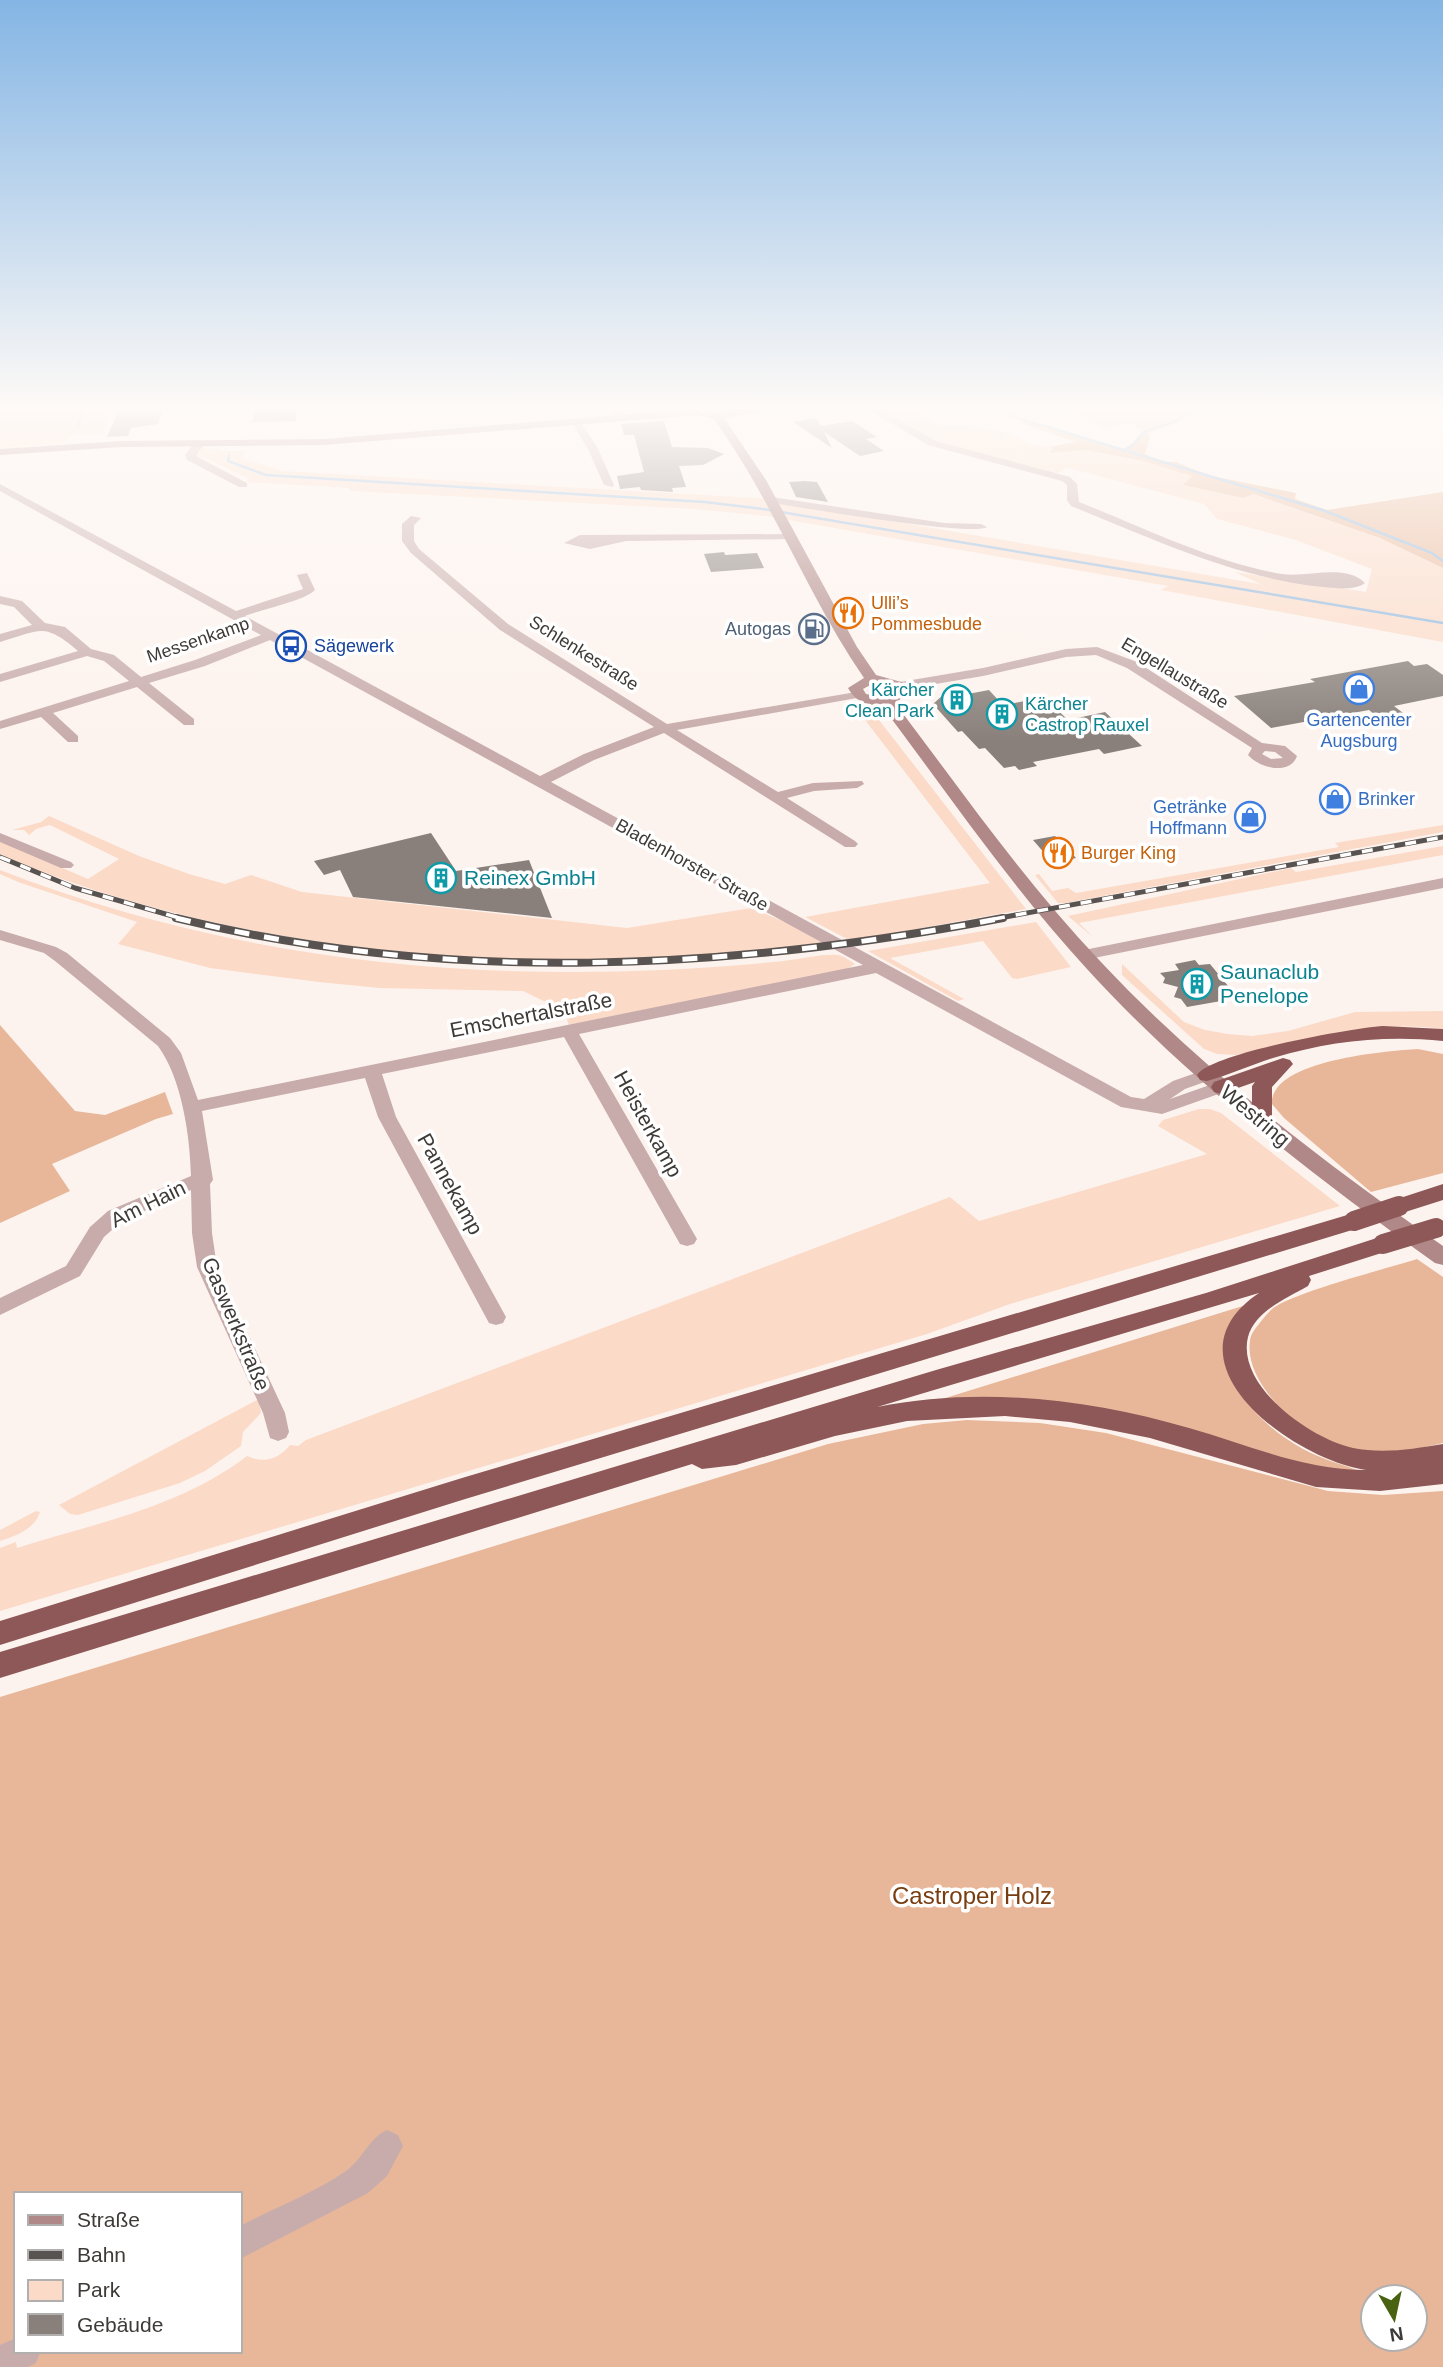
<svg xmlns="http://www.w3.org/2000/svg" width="1443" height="2367" font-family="Helvetica,sans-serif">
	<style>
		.green { fill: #fbdac7 }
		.forest { fill: #e8b799; fill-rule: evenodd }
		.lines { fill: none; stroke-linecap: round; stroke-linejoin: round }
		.stream { stroke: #8fb7de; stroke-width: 2.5 }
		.building { fill: #89807b }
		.street { fill: #c7acab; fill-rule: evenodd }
		.secondary { fill: #af8887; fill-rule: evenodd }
		.highway { fill: #8d5857; fill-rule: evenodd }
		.rail-far1-casing { stroke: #585350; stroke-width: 5 }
		.rail-casing { stroke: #585350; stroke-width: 8 }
		.rail-far1 { stroke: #fff; stroke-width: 3.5; stroke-dasharray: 11; stroke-linecap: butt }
		.rail { stroke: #fff; stroke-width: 5; stroke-dasharray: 15; stroke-linecap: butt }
		.highway-bridge { stroke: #8d5857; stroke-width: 20 }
		.labels { text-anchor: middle; stroke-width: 7; stroke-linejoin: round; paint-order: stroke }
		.far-food-label { font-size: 18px; fill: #c56008; stroke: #fff; text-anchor: start }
		.far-service-label { font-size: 18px; fill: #4e5e75; stroke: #fff; text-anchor: end }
		.far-street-label { font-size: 18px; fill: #3e3a38; stroke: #fff }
		.far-transit-label { font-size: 18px; fill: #164399; stroke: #fff; text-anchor: start }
		.far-culture-label { font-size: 18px; fill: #0d838f; stroke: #fff; text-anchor: end }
		.far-shop-label { font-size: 18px; fill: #366cbe; stroke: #fff }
		.culture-label { font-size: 21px; fill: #0d838f; stroke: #fff; text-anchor: start }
		.street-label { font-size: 21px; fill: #3e3a38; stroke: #fff }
		.near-park-label { font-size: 24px; fill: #783c0e; stroke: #fff }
	</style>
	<rect width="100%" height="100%" fill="#fdf3ee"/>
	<!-- green -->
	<path class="green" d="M0,409H113L103,434L73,435L63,443L0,448Z
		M877,409H907L945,427L961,426L1000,431L1036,446H1053L1050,453L1087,449L1143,461L1192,476L1183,485L1252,494L1380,538L1443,568V642L1161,590L1168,586L766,516L694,509L350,491L349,488L246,482L249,479L205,458L196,457L201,448L220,449L219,451H244L242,458L283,471L757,498L1260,584L1235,572L1366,592L1372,569L1296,540L1217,519L1204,504L1068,468L1057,474L935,442Z
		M1064,409H1196V410L1184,420L1148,432L1129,424L1104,428Z
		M852,703L872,711L1026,909L851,941L805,917L990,883Z
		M49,816L139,856L189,874L225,884L251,875L302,892L627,928L751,908L790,924L826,945C811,949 794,949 778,950C741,954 704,957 667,958C440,967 210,943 0,855V841L88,879L119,859L50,825L36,829L29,835L24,830H12L41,822Z
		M1443,825V832L1066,903H1058L1035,875L1039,874L1052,891L1068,888L1076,893L1339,847L1335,843Z
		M1443,846V855L1079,923L1094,938L1068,916L1291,868L1296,872Z
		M0,870C214,953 433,980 662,970C703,968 743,965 784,961C801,959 820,954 837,955C843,955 850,961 855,964L845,970L569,1025L564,1011L523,991L379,988L319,982L210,968L118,944L137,922L18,882L0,874Z
		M1036,922L1071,967L1017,979L1012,978L983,941L890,958L964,999L958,1001L868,951Z
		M1122,964L1184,1022L1205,1030L1228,1034L1252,1036L1288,1031L1355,1012L1443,1011V1029C1368,1019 1310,1041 1237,1055L1217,1054L1204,1049L1122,975Z
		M1199,1109H1210L1221,1113L1340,1206L1010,1304L927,1334L0,1611V1548L16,1542L17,1548C96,1523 181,1507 247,1456C264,1464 279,1459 290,1445L298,1446L306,1440L950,1197L979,1221L1207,1154L1158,1126L1163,1120Z
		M259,1399L261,1413L243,1432L241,1446L205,1471L180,1483L78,1515L70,1514L59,1505Z
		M36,1511L40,1512C35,1529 16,1536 0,1541V1530Z"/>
	<!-- forest -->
	<path class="forest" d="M1027,421L1123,450L1132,444L1143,431L1148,432L1150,438L1145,454L1164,462H1176L1207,475L1296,493L1295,499L1327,510L1443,492V568L1380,538L1253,494L1243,498L1183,485L1192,476L1143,461L1087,450L1050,453L1053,446L1076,442L1018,422Z
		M0,1025L75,1111L105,1115L165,1092L173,1114L156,1119L52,1164L70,1191L0,1223Z
		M1418,1049L1443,1054V1173L1371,1192L1284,1118L1272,1104C1270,1060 1387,1051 1418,1049Z
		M1417,1259L1443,1277V1443C1410,1452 1370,1455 1337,1446C1300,1435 1239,1379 1251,1336C1254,1329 1265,1316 1271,1310C1287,1294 1389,1268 1417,1259Z
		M1246,1305C1208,1366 1247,1418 1303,1449C1321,1459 1344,1465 1363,1472L1327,1473L1196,1435L926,1404Z
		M967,1420L1040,1423L1106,1433L1328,1491L1383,1495L1443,1491V2367H0V1697L828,1444L923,1424ZM16,2194H240V2351H16ZM1373,2297H1415V2339H1373Z"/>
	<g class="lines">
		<!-- stream -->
		<path class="stream" d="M1008,415L1325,511L1432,553L1443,561
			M78,427L82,409
			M1123,451L1134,444L1144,432L1177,421L1191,409
			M229,456L228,461L266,475L705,502L763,509L1443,623"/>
	</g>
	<!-- building -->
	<path class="building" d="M256,409H296V421L252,422Z
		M163,411L158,424L131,428L128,436L107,437L118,412Z
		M816,418L821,426L852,421L877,437L866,439L884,451L860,456L824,432L832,448L793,422Z
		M664,421L672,447L708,448L724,454L703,465L679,466L686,487L672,488L673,492L641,490L640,487L620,489L617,476L644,472L634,435H624L621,424Z
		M805,481L817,482L828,502L796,497L789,482Z
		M724,552L725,555L757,553L764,568L711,572L704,554Z
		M1408,661L1414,666L1427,664L1443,675V696L1394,706L1403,713L1379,718L1369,710L1271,728L1234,696L1315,682L1310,679Z
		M989,690L1000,702L1006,701L1010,704L1044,697L1068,720L1105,712L1142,746L1104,754L1099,749L1033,762L1037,766L1019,770L1015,766L1004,768L985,748L979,749L962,731L958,732L933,704L943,695L952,697Z
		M431,833L456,871L529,860L552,918L353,897L340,870L324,875L314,861Z
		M1055,836L1065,846L1076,858L1053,863L1033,840Z
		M1195,960L1199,965L1210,964L1238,998L1187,1007L1181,999L1174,997L1178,987L1163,983L1165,978L1160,973L1179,970L1175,964Z"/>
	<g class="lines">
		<!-- street -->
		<path class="street" d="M611,409H620L627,418L619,420Z
			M867,409H879L936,441L1070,477L1077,484L1079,502C1145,528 1212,562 1282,574C1308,578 1345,563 1365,583C1354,591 1336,588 1323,587C1234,578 1154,539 1071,506L1067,500V485L1062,481L928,445Z
			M573,419H579L598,449L614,485L613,487L604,485L588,449L571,421Z
			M195,442L204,444L196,456L247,483V487H239L187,460L185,455Z
			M0,484L236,611L303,589L297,575L307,573L315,590C304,601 262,609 245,616L540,776L584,754L654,727L500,630L411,553L402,541V524L411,516L421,518L414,525V541L419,549L508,624L667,724L862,691L864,694L857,698L677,730L778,792L813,783L862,781L864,784L857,788L814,791L787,798L855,841L858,844L855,847H845L664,733L594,760L551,782L1131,1097L1144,1099L1173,1081L1207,1069L1216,1075L1213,1079L1185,1089L1170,1099L1221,1081L1230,1087L1227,1091L1162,1114L1121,1107L876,973L579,1034L697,1239L694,1244L687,1246L680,1244L564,1037L382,1074L396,1117L506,1317L503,1323L496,1325L489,1323L378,1117L365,1078L202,1111L213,1180L210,1184L212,1233L217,1267L285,1413L289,1432L286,1438L278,1441L270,1438L263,1413L197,1267L192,1233L191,1190L122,1221L104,1237L80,1276L0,1315V1298L66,1266L90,1227L108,1211L191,1176C190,1136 182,1079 158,1046L55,961L44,953L0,940V930L56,947L67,953L170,1038L181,1053L198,1100L863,965L270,640L205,666L149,683L194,719V725H184L137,687L53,713L78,736V742H68L41,717L0,729V721L129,681L104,661L87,656L0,682V674L78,651C43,621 40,631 0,642V634L32,625L14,607L0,604V596L22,601L45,623L65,627L91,649L114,655L141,677L195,660L261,635L0,491Z
			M772,497L944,523L981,524L987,527C973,537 797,507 768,502V498Z
			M790,534L794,535V539L626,541L590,549L564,543L580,535Z
			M1097,647L1137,662L1262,743L1285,746L1297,756C1290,776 1259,768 1248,755L1252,748L1127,668L1096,655L1066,657L983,676L900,690L893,686L900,682L983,668L1066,649ZM1265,751L1275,752L1283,758L1271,759L1262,754Z
			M0,833L71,862L74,865L71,868H61L0,842Z
			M1443,878V888L1084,960L1076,955L1084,950Z
			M387,2130L398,2135L403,2146L387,2176L368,2193L240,2259V2226C274,2208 314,2193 346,2171C363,2159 369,2138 387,2130Z
			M16,2338V2351H41L36,2363L28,2367H0V2345Z"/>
		<!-- secondary -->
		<path class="secondary" d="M692,409L715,413L730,409H776L724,418L766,480L857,647L876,675L905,683L909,693L895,703C961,790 1024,881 1100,961C1202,1070 1321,1160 1443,1246V1265L1435,1263C1312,1174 1190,1082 1087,969C1012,888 949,795 882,706C866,705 856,702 848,688L864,678C807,595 773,501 714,419L698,415L324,445L121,447L0,455V449L121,441L324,439ZM874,683L894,688V692L882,697L866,694L863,689Z"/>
		<!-- highway -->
		<path class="highway" d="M1383,1026L1443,1029V1041C1385,1035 1329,1041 1273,1058C1251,1065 1229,1075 1207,1081L1200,1080L1197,1075C1211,1053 1353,1028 1383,1026Z
			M1283,1058L1290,1060L1293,1064L1272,1087V1123L1269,1128H1255L1252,1123V1086L1255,1082L1221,1094L1214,1092L1211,1087L1214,1082Z
			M1443,1184V1200L1399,1214L1391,1211L1388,1206L1391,1201Z
			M1354,1213L1362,1215L1365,1221L1362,1227L462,1500L0,1645V1621L462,1478Z
			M1383,1236L1391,1238L1394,1244L1391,1250L1309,1276L1311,1280L1308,1286C1287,1298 1255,1311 1248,1337C1236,1386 1311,1439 1353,1448C1383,1454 1413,1449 1443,1444V1484L1380,1491L1316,1487L1150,1438L1070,1422L1005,1416L907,1421L835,1436L736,1465L702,1469L692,1464L0,1678V1652L936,1370L1206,1293ZM1259,1293C1158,1361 1292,1459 1366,1470C1303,1470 1249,1445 1189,1428C1089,1399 980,1386 877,1407Z"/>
		<!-- rail-far1 casing -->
		<g class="rail-far1-casing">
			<path id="rail-far1" d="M0,857L75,888L183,919
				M994,919L1443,837"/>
		</g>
		<!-- rail casing -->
		<g class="rail-casing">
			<path id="rail" d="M176,918C448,985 731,970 1003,918"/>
		</g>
		<!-- rail-far1 -->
		<use href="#rail-far1" class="rail-far1"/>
		<!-- rail -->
		<use href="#rail" class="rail"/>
		<!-- highway-bridge -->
		<path class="highway-bridge" d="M1354,1221L1399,1206
			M1383,1244L1436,1228"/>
	</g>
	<!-- sky -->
	<linearGradient id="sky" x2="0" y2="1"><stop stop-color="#84b5e4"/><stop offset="0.55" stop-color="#fefaf7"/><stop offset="1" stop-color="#fefaf7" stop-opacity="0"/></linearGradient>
	<rect width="1443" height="741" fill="url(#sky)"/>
	<!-- icons -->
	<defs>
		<g id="restaurant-ring" transform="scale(1.575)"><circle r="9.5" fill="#fff" stroke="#e8710a" stroke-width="1.5"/><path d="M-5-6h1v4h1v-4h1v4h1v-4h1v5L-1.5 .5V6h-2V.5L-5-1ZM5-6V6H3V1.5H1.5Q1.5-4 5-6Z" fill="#e8710a"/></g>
		<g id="fuel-ring" transform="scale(1.575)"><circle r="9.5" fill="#fff" stroke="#5c6f8a" stroke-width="1.5"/><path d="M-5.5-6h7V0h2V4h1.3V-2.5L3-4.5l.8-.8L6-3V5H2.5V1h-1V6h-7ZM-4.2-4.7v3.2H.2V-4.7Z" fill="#5c6f8a"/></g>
		<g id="bus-ring" transform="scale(1.575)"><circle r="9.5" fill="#fff" stroke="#1a4fb4" stroke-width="1.5"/><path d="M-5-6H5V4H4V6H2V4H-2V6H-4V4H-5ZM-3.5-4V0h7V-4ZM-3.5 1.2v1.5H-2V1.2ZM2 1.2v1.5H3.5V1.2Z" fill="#1a4fb4"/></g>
		<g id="shop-ring" transform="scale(1.575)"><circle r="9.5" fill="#fff" stroke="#3f7fe0" stroke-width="1.5"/><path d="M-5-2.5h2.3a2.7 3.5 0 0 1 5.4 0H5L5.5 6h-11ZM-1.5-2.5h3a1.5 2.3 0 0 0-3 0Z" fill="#3f7fe0"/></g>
		<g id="building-ring" transform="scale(1.575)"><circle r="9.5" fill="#fff" stroke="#0f9aa8" stroke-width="1.5"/><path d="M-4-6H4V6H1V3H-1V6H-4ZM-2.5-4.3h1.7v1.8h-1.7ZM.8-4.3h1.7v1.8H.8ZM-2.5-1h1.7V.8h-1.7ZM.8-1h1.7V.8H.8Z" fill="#0f9aa8"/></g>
	</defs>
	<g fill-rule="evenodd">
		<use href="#restaurant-ring" x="848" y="613"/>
		<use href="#fuel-ring" x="814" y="629"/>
		<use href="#bus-ring" x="291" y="646"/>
		<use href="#shop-ring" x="1359" y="689"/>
		<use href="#building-ring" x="957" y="700"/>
		<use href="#building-ring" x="1002" y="714"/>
		<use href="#shop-ring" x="1335" y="799"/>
		<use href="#shop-ring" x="1250" y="817"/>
		<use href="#restaurant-ring" x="1058" y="853"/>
		<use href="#building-ring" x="441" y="878"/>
		<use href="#building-ring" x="1197" y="984"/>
	</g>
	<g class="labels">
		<!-- far-food labels -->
		<g class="far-food-label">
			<text x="871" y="609">Ulli’s<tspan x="871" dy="21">Pommesbude</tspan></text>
			<text x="1081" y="859">Burger King</text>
		</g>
		<!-- far-service labels -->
		<g class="far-service-label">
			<text x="791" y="635">Autogas</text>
		</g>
		<!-- far-street labels -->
		<g class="far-street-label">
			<text transform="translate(198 640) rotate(-19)" y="6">Messenkamp</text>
			<text transform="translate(584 653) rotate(32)" y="6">Schlenkestraße</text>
			<text transform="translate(1175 673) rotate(31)" y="6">Engellaustraße</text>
			<text transform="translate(692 865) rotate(29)" y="6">Bladenhorster Straße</text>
		</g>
		<!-- far-transit labels -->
		<g class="far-transit-label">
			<text x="314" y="652">Sägewerk</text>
		</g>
		<!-- far-culture labels -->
		<g class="far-culture-label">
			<text x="934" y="696">Kärcher<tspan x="934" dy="21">Clean Park</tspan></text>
			<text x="1025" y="710" text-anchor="start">Kärcher<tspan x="1025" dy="21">Castrop Rauxel</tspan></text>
		</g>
		<!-- far-shop labels -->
		<g class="far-shop-label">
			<text x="1359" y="726">Gartencenter<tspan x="1359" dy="21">Augsburg</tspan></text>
			<text x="1358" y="805" text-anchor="start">Brinker</text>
			<text x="1227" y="813" text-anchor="end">Getränke<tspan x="1227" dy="21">Hoffmann</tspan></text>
		</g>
		<!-- culture labels -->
		<g class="culture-label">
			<text x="464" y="885">Reinex GmbH</text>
			<text x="1220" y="979">Saunaclub<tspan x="1220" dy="24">Penelope</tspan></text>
		</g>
		<!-- street labels -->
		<g class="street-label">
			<text transform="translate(531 1015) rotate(-11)" y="7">Emschertalstraße</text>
			<text transform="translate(1255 1116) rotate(40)" y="7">Westring</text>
			<text transform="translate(648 1124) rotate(61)" y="7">Heisterkamp</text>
			<text transform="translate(450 1184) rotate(61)" y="7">Pannekamp</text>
			<text transform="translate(148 1204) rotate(-26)" y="7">Am Hain</text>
			<text transform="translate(236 1324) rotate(67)" y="7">Gaswerkstraße</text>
		</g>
		<!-- near-park labels -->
		<g class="near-park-label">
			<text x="972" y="1904">Castroper Holz</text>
		</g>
	</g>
	<!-- legend -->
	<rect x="14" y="2192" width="228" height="161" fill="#ffffff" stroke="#b2b0af" stroke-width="2"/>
	<rect x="28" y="2215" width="35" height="10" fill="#af8887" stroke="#b2b0af" stroke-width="2"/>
	<text x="77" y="2227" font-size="21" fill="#3e3a38">Straße</text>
	<rect x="28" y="2250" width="35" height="10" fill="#585350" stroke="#b2b0af" stroke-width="2"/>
	<text x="77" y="2262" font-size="21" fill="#3e3a38">Bahn</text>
	<rect x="28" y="2280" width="35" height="21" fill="#fbdac7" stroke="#b2b0af" stroke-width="2"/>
	<text x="77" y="2297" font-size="21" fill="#3e3a38">Park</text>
	<rect x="28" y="2314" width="35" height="21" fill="#89807b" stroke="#b2b0af" stroke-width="2"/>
	<text x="77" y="2332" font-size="21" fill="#3e3a38">Gebäude</text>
	<!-- north arrow -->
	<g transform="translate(1394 2318) rotate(171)"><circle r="33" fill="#ffffff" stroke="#b2b0af" stroke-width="2"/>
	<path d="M0-5L12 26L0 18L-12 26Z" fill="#496211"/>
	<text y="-10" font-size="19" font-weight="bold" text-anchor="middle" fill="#3e3a38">N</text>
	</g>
</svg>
